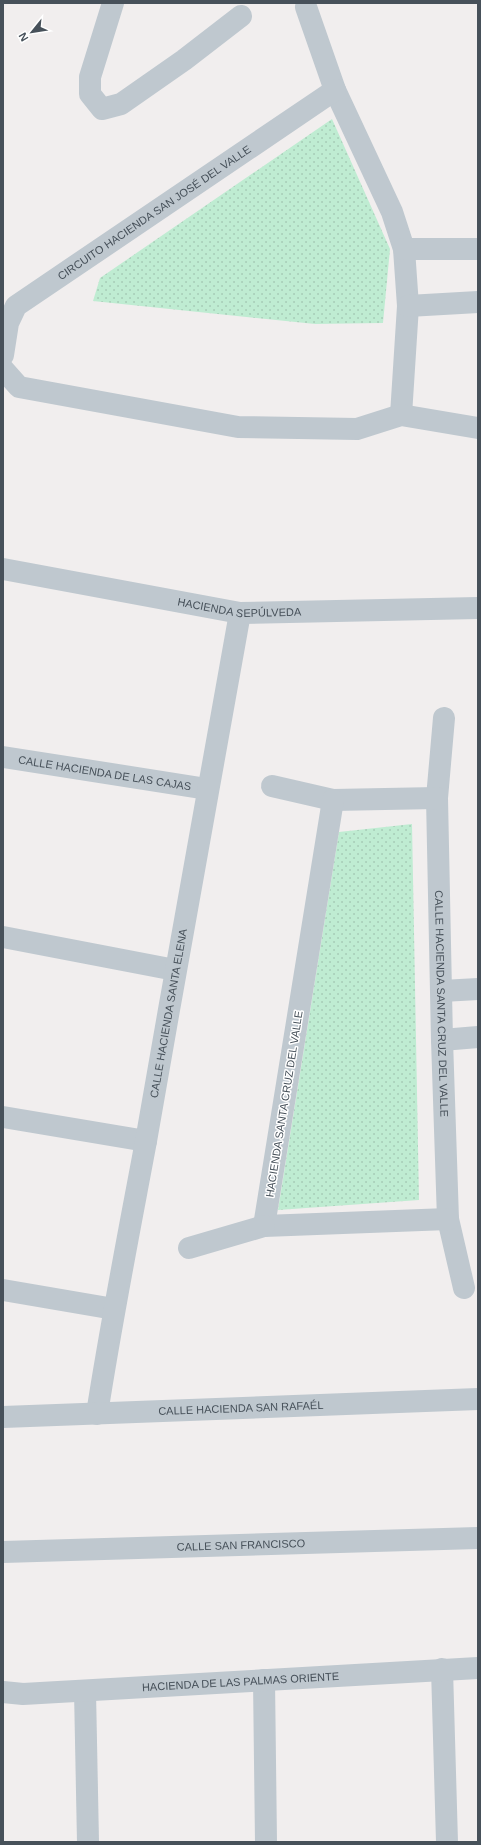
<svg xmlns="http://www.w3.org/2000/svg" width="481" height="1845" font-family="Helvetica,sans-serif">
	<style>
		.grass { fill: url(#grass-dots) }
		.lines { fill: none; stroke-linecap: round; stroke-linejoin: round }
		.street { stroke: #bfc8cf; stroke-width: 22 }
		.labels { text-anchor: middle; stroke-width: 3; stroke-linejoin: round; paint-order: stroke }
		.street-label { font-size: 11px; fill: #47515a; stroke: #fff }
	</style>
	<defs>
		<pattern id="grass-dots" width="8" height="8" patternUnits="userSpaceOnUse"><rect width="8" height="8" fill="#bfecd2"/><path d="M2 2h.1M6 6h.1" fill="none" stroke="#a6ccb7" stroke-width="1.8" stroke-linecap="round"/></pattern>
	</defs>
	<rect width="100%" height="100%" fill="#f1eeee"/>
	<!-- grass -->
	<path class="grass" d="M332,119L390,249L383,323L315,324L93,301L100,278Z
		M412,824L419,1200L278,1210L339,832Z"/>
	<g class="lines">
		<!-- street -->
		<g class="street">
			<path d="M113,3L90,77V94L102,109L121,104L184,60L241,16"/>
			<path d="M306,7L335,90L392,212L404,249L408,306L401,415"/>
			<path d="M404,249H478"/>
			<path d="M408,306L478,302"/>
			<path id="s1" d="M3,355L8,323L16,306L335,90"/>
			<path d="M3,369L19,387L238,427L357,429L401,415L478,428"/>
			<path id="s2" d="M3,569L240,613L478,608"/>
			<path id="s3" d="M444,718L437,798L442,1040L448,1219L464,1288"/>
			<path id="s4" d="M3,757L207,789"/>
			<path d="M272,786L333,800L437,798"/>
			<path d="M333,800L264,1226L448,1219"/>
			<path d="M3,937L175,970"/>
			<path d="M442,991L478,989"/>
			<path d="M442,1040L478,1037"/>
			<path d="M3,1117L146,1141"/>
			<path d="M189,1248L264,1226"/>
			<path d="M3,1290L114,1309"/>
			<path id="s5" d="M97,1414C111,1323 129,1232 146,1141C177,965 207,789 240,613"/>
			<path id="s6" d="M3,1417L478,1399"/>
			<path id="s7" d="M3,1552L478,1538"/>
			<path d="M442,1669L447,1842"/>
			<path d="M264,1680L266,1842"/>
			<path d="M85,1691L88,1842"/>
			<path id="s8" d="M3,1692L23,1694L478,1668"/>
		</g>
	</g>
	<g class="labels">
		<!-- street labels -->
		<g class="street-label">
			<text dy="4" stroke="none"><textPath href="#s1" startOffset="218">CIRCUITO HACIENDA SAN JOSÉ DEL VALLE</textPath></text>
			<text dy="4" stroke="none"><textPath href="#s2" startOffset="240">HACIENDA SEPÚLVEDA</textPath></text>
			<text dy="4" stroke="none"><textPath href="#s4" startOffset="103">CALLE HACIENDA DE LAS CAJAS</textPath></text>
			<text dy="4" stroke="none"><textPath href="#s3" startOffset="286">CALLE HACIENDA SANTA CRUZ DEL VALLE</textPath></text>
			<text dy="4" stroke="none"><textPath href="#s5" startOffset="407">CALLE HACIENDA SANTA ELENA</textPath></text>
			<text transform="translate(284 1104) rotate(-81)" y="4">HACIENDA SANTA CRUZ DEL VALLE</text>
			<text dy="4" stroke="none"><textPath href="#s6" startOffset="238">CALLE HACIENDA SAN RAFAÉL</textPath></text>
			<text dy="4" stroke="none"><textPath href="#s7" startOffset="238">CALLE SAN FRANCISCO</textPath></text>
			<text dy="4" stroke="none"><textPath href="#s8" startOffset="238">HACIENDA DE LAS PALMAS ORIENTE</textPath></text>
		</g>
	</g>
	<!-- border -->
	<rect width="481" height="1845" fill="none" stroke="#47515a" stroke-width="8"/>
	<!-- north arrow -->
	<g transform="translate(32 32) rotate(240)" stroke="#ffffff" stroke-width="3" paint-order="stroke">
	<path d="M0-3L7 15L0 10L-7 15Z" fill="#47515a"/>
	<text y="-6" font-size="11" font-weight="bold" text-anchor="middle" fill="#47515a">N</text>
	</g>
</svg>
